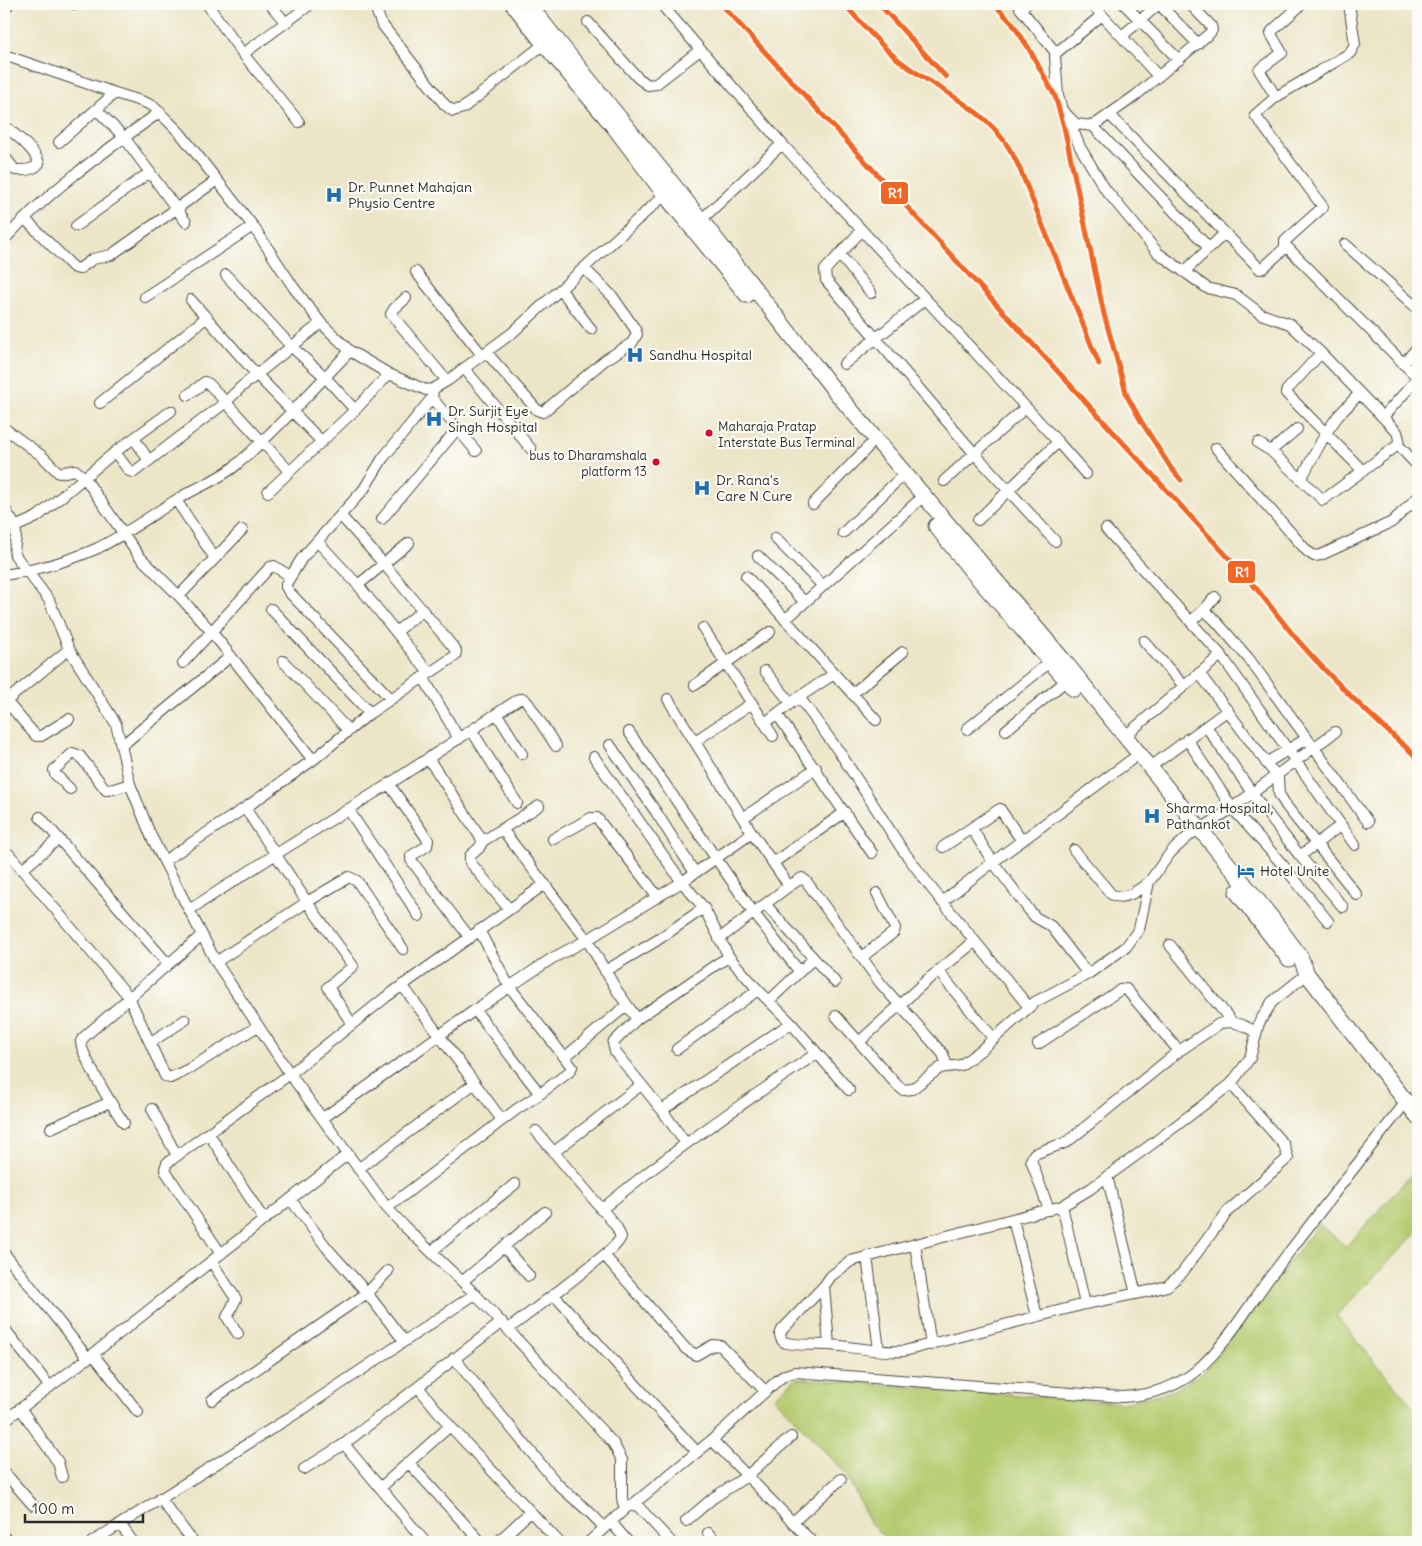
<svg xmlns="http://www.w3.org/2000/svg" width="1422" height="1546" font-family="Delius,sans-serif">
	<style>
		.green { fill: #b5cb70; stroke: #707b4e }
		.lines { fill: none; stroke-linecap: round; stroke-linejoin: round }
		.minor-casing { stroke: #484742; stroke-width: 12 }
		.primary-casing { stroke: #484742; stroke-width: 17 }
		.minor { stroke: #fff; stroke-width: 10 }
		.primary { stroke: #fff; stroke-width: 15 }
		.rail-1-casing { stroke: #fdfcf7; stroke-width: 9 }
		.rail-1 { stroke: #f26522; stroke-width: 5 }
		.bus-dot { fill: #e4002b; stroke: #fdfcf7; stroke-width: 2 }
		.labels { text-anchor: middle; stroke-width: 4.5; stroke-linejoin: round; paint-order: stroke }
		.bus-label { font-size: 13px; fill: #2b2b2b; stroke: #fdfcf7; text-anchor: start }
		.poi-label { font-size: 14px; fill: #2b2b2b; stroke: #fdfcf7; text-anchor: start }
		.line-badge { stroke: #fdfcf7; stroke-width: 2 }
		.badge-label { font-size: 14px; text-anchor: middle; font-weight: bold; fill: #fff }
	</style>
	<rect width="100%" height="100%" fill="#fdfcf7"/>
	<filter id="ink" filterUnits="userSpaceOnUse"><feTurbulence type="fractalNoise" baseFrequency=".02" numOctaves="2"/><feDisplacementMap in="SourceGraphic" scale="10" xChannelSelector="R" yChannelSelector="G"/><feConvolveMatrix kernelMatrix="1 2 1 2 8 2 1 2 1" color-interpolation-filters="sRGB"/></filter>
	<filter id="wash" filterUnits="userSpaceOnUse"><feTurbulence type="fractalNoise" baseFrequency=".0096" numOctaves="4" result="noise"/><feDisplacementMap in="SourceGraphic" scale="20" xChannelSelector="R" yChannelSelector="G"/><feGaussianBlur stdDeviation="1.12" result="paint"/><feColorMatrix in="noise" values="0 0 0 0 0 0 0 0 0 0 0 0 0 0 0 0 0 1.4 0 .05"/><feComposite in="paint" operator="in"/></filter>
	<g filter="url(#wash)">
		<rect width="100%" height="100%" fill="#ece5c7"/>
		<!-- green -->
		<path class="green" d="M1418,1167V1231L1336,1316L1418,1413V1542H885L884,1537L870,1523L846,1474L774,1397L796,1378L1123,1403L1172,1391L1204,1372L1319,1224L1346,1247Z"/>
	</g>
	<g filter="url(#ink)">
		<g class="lines">
			<!-- minor casing -->
			<g class="minor-casing">
				<path id="minor" d="M73,4H78
					M207,4L243,54L299,122
					M270,4L285,22
					M378,4L377,12L381,23L445,105L453,111L463,108L549,40
					M661,4L782,144L1058,442L1086,474
					M1026,4L1020,8L1056,53
					M1092,4L1158,76
					M1124,4L1179,60
					M1159,4L1198,44
					M1190,4L1211,26L1212,30L1210,33L1135,96L1093,126L1209,248
					M1302,4L1272,31L1271,34L1282,53L1259,70L1276,97L1350,53L1355,44L1349,4
					M4,10L9,4
					M588,22L638,78L648,85L656,84L700,50
					M1122,36L1159,4
					M243,54L311,4
					M4,55L115,93L144,102L153,106L180,133L217,180L253,226L294,288L321,323L350,351L389,374L426,390L433,389L447,381L512,333L669,191
					M1276,97L1255,115L1323,207L1285,241V245L1418,378
					M97,110L124,137L186,222
					M1109,114L1260,269L1263,268L1286,247
					M1067,116L1080,147L1105,189L1158,253L1207,288L1236,295L1261,314L1290,324L1321,353L1397,432L1399,439L1398,445L1323,500L1271,451L1258,443
					M4,125C15,135 34,148 39,163C34,171 23,170 15,170L4,156
					M1093,126L1076,124L1062,110L1058,95L1055,56L1056,53L1102,15
					M59,142L115,93
					M25,219L73,267L79,269L93,259L111,255L217,180
					M701,220L782,144
					M76,226L150,172
					M861,231L825,270L826,280L974,453L1055,541
					M4,240C49,190 105,151 160,112
					M1345,244L1418,309
					M839,254L871,293
					M416,272L482,355
					M1184,272L1225,233
					M226,275L291,346L325,377L355,410
					M561,290L591,329
					M145,297L253,226
					M406,298L394,309L391,314L447,381
					M191,300L257,375L322,442
					M486,352L537,410L543,412L605,360L632,343L637,334L635,329L613,297L584,268
					M1321,353L1287,390L1286,393L1363,471
					M844,364L925,299
					M1403,364L1418,347
					M464,368L531,449
					M188,395L205,382L209,384L289,471
					M432,398L476,451
					M100,403L207,317
					M1383,417L1418,378
					M4,428L42,456L59,473L75,470L84,477L139,556L179,596L211,631L313,760
					M134,438L149,461
					M1398,445L1418,466
					M1216,448L1307,551L1314,556L1321,555L1392,522L1418,497
					M1271,451L1297,429
					M115,452L129,471L134,472L226,402L240,388L321,323
					M1301,479L1326,433L1338,416L1360,393
					M944,481L1025,408
					M268,492L355,410L389,374
					M176,500L214,557
					M813,504L869,446
					M4,508C9,516 16,524 16,534C16,542 13,548 15,555L49,600L69,649L116,724L130,784L151,836L216,962L290,1074L387,1208L404,1226L475,1294L613,1443L622,1460V1498L623,1503L627,1507L631,1506L712,1440L778,1380L785,1375L795,1372L1123,1397C1151,1395 1176,1388 1197,1370C1227,1344 1247,1308 1270,1277C1315,1218 1360,1160 1406,1102
					M382,519L458,428
					M978,520L1058,442
					M15,527L37,517L115,452L171,411
					M1106,529L1221,655L1355,845
					M843,533L898,480
					M775,538L823,586
					M317,541L358,585L429,673
					M758,556L805,602
					M4,575C35,570 69,561 98,548C126,534 150,516 176,500C195,488 218,480 235,466C276,431 313,389 350,351
					M746,576L876,720
					M358,585L409,543
					M179,596L242,530
					M271,609L370,713
					M1204,610L1215,620L1249,659L1368,822
					M785,620L917,502
					M1191,621L1204,610L1215,597
					M703,628L773,736
					M396,632L422,611
					M1144,641L1184,686
					M283,661L348,730
					M183,663L270,567L274,566L290,576
					M765,671L791,703
					M1199,673L1278,778L1279,794L1287,807L1357,895
					M423,677L459,739
					M695,685L770,632
					M852,694L903,652
					M799,697L834,674
					M391,699L289,592L286,587V584L302,558L364,489L383,458L432,398L433,389
					M668,699L752,833L773,863L845,812
					M6,701L36,736H41L69,719
					M4,703L69,649
					M497,714L522,754
					M777,714L872,853
					M765,723L799,697L840,753L902,849L932,889L1029,1007
					M1206,726L1259,803L1300,856L1343,907
					M967,729L1050,662
					M1006,730L1067,680
					M472,731L517,803
					M629,732L753,912L799,971
					M1124,737L1221,655
					M1187,739L1232,808L1282,864L1328,921
					M695,741L752,703
					M610,745L656,812L695,873
					M121,746L231,656
					M594,757L682,882L704,908L729,957L758,990L791,1023L849,1090
					M428,758L483,841L479,848L470,856V862L509,909
					M1266,763L1306,739
					M1149,768L1228,710
					M389,784L428,840L427,846L411,856V860L470,938
					M70,789L55,774L54,770L73,753L80,756L106,790L114,789L130,784
					M245,808L307,902L353,966L328,987L352,1024
					M348,809L419,916
					M40,817L167,963
					M743,818L816,768
					M502,829L587,940L618,992L637,1019
					M972,829L993,862L1029,910L1035,917L1051,926L1088,974
					M553,839L591,818H597L658,897
					M483,841L539,806
					M943,847L1000,809L1022,841
					M1074,850L1111,894C1124,902 1139,890 1149,882
					M9,854L129,997L165,1076L170,1078L189,1069L258,1026
					M1300,856L1341,825
					M164,861L245,808L313,760L370,713L455,656L456,651L454,648L384,564L341,516
					M22,870L58,839
					M789,886L802,878L806,881L881,984L943,1054L947,1066
					M942,902L993,862L1131,760
					M765,904L835,982
					M189,910L276,854L389,784L519,699H524L528,703L556,746
					M479,930L509,986L572,1067L569,1072L540,1094
					M719,939L789,886L773,863
					M1170,945L1232,1022
					M862,957L894,932L895,928L877,893
					M216,962L307,902L349,877L357,881L403,949
					M605,971L656,941L704,908
					M938,971L994,1039
					M402,985L502,1120
					M769,1001L813,959
					M475,1010L551,959L587,940L682,882L752,833
					M836,1016L896,1084L903,1090L912,1089L940,1068L961,1065L981,1050L1035,1002L1088,974L1126,947L1139,929L1149,882L1171,852L1191,834L1200,830L1232,808L1335,732
					M151,1042L185,1020
					M859,1042L926,981L974,942
					M1038,1044L1120,990L1126,989L1179,1051
					M677,1049L758,990
					M565,1057L627,1005
					M1231,1084L1284,1145L1288,1158L1228,1211L1182,1273L1167,1286L1149,1291L1085,1304L904,1351C880,1353 855,1347 830,1345C816,1344 801,1346 787,1343C782,1342 781,1339 780,1335L782,1330L824,1286L831,1276L851,1261L1062,1206L1090,1189L1156,1141L1231,1084L1250,1058L1259,1023L1272,1002L1307,974
					M152,1109L177,1156
					M662,1110L791,1023
					M323,1118L475,1010L540,1094L517,1109L387,1208
					M124,1123C115,1110 80,1054 81,1041L84,1037L202,935
					M51,1128L110,1102
					M209,1134L264,1220
					M686,1144L662,1110L615,1052L613,1043L637,1019L717,964L729,957
					M554,1152L641,1085
					M358,1169L475,1083
					M1107,1176L1136,1294
					M291,1200L327,1248L367,1293L404,1341
					M1062,1206L1085,1304
					M601,1210C669,1153 743,1103 817,1053
					M1049,1210L1031,1160L1034,1154L1067,1142L1179,1051L1219,1024C1232,1019 1245,1026 1256,1032
					M1013,1219L1037,1316
					M915,1244L931,1345
					M504,1247L529,1276
					M432,1251L515,1184
					M4,1253L88,1358
					M221,1254L166,1172L165,1169L167,1163L290,1074L386,997L545,884
					M604,1255L686,1349L696,1355L713,1345L721,1346L765,1391
					M867,1256L879,1350
					M211,1261L236,1299L227,1317L238,1334
					M463,1281L545,1212
					M824,1286L829,1345
					M554,1295L697,1452
					M4,1328L50,1387
					M508,1329C537,1308 565,1286 593,1264C602,1256 616,1248 621,1237L616,1226L536,1131
					M93,1354L138,1412
					M454,1358L554,1480C571,1499 589,1508 604,1528
					M418,1387L450,1426L559,1542
					M212,1400L367,1293L388,1271
					M20,1408L58,1462L62,1477
					M4,1421L88,1358L348,1154
					M712,1440L812,1542
					M344,1444L425,1542
					M408,1462L481,1542
					M304,1469L344,1444L502,1322
					M4,1472L33,1505
					M380,1488L450,1426
					M160,1498L193,1542
					M635,1503L671,1542
					M686,1521L713,1498L747,1476L791,1437
					M611,1522L628,1542
					M793,1522L841,1479
					M120,1524L133,1542
					M708,1533L717,1542
					M4,1537L8,1542
					M92,1542L303,1409L475,1294
					M498,1542L530,1512
					M589,1542L627,1507"/>
			</g>
			<!-- primary casing -->
			<g class="primary-casing">
				<path id="primary" d="M513,4L544,44L614,127L665,195L747,295
					M528,4L675,187L834,390L1065,662L1271,917L1300,956L1307,974L1418,1117
					M936,526L970,569L1074,689
					M1237,892L1289,959"/>
			</g>
			<!-- minor -->
			<use href="#minor" class="minor"/>
			<!-- primary -->
			<use href="#primary" class="primary"/>
			<!-- rail-1 casing -->
			<g class="rail-1-casing">
				<path id="rail-1" d="M721,4L1248,579C1267,600 1283,624 1302,645C1338,686 1377,722 1418,758
					M844,4C862,23 879,45 900,61C946,97 994,109 1019,167L1099,364
					M879,4L946,77
					M994,4L1012,23L1028,47L1055,96L1064,127L1104,314L1127,396L1141,421L1171,468L1181,480"/>
			</g>
			<!-- rail-1 -->
			<use href="#rail-1" class="rail-1"/>
		</g>
	</g>
	<!-- icons -->
	<defs>
		<g id="hospital-bare" transform="scale(1.35)"><path d="M-5-5h3v3.5h4V-5h3V5h-3V1.5h-4V5h-3Z" fill="#1f6fb2" stroke="#fdfcf7" stroke-width="2.5" paint-order="stroke"/></g>
		<g id="hotel-bare" transform="scale(1.35)"><path d="M-6-4.5h1.5V1H6V5H4.5V3h-9V5H-6ZM-4 0a1.8 1.8 0 1 1 3.6 0ZM.5 0V-2.5h3Q6-2.5 6 0Z" fill="#1f6fb2" stroke="#fdfcf7" stroke-width="2.5" paint-order="stroke"/></g>
	</defs>
	<g fill-rule="evenodd">
		<use href="#hospital-bare" x="334" y="195"/>
		<use href="#hospital-bare" x="635" y="355"/>
		<use href="#hospital-bare" x="434" y="419"/>
		<use href="#hospital-bare" x="702" y="488"/>
		<use href="#hospital-bare" x="1152" y="816"/>
		<use href="#hotel-bare" x="1246" y="871"/>
	</g>
	<!-- markers -->
	<g class="bus-dot">
		<circle cx="709" cy="433" r="4.5"/>
		<circle cx="656" cy="462" r="4.5"/>
	</g>
	<g class="labels">
		<!-- bus labels -->
		<g class="bus-label">
			<text x="718" y="431">Maharaja Pratap<tspan x="718" dy="16">Interstate Bus Terminal</tspan></text>
			<text x="647" y="460" text-anchor="end">bus to Dharamshala<tspan x="647" dy="16">platform 13</tspan></text>
		</g>
		<!-- poi labels -->
		<g class="poi-label">
			<text x="348" y="192">Dr. Punnet Mahajan<tspan x="348" dy="16">Physio Centre</tspan></text>
			<text x="649" y="360">Sandhu Hospital</text>
			<text x="448" y="416">Dr. Surjit Eye<tspan x="448" dy="16">Singh Hospital</tspan></text>
			<text x="716" y="485">Dr. Rana's<tspan x="716" dy="16">Care N Cure</tspan></text>
			<text x="1166" y="813">Sharma Hospital,<tspan x="1166" dy="16">Pathankot</tspan></text>
			<text x="1260" y="876">Hotel Unite</text>
		</g>
	</g>
	<g class="line-badge">
		<rect x="880" y="181" width="29" height="24" rx="5" fill="#f26522"/>
		<rect x="1227" y="560" width="29" height="24" rx="5" fill="#f26522"/>
	</g>
	<g class="badge-label">
		<text x="895" y="198">R1</text>
		<text x="1242" y="577">R1</text>
	</g>
	<!-- margin -->
	<rect width="1422" height="1546" fill="none" stroke="#fdfcf7" stroke-width="20"/>
	<!-- scale -->
	<path d="M25 1514v8h118v-8" fill="none" stroke="#2b2b2b" stroke-width="2.5"/>
	<text x="32" y="1514" font-size="15" fill="#2b2b2b" stroke="#fdfcf7" stroke-width="4" paint-order="stroke">100 m</text>
</svg>
